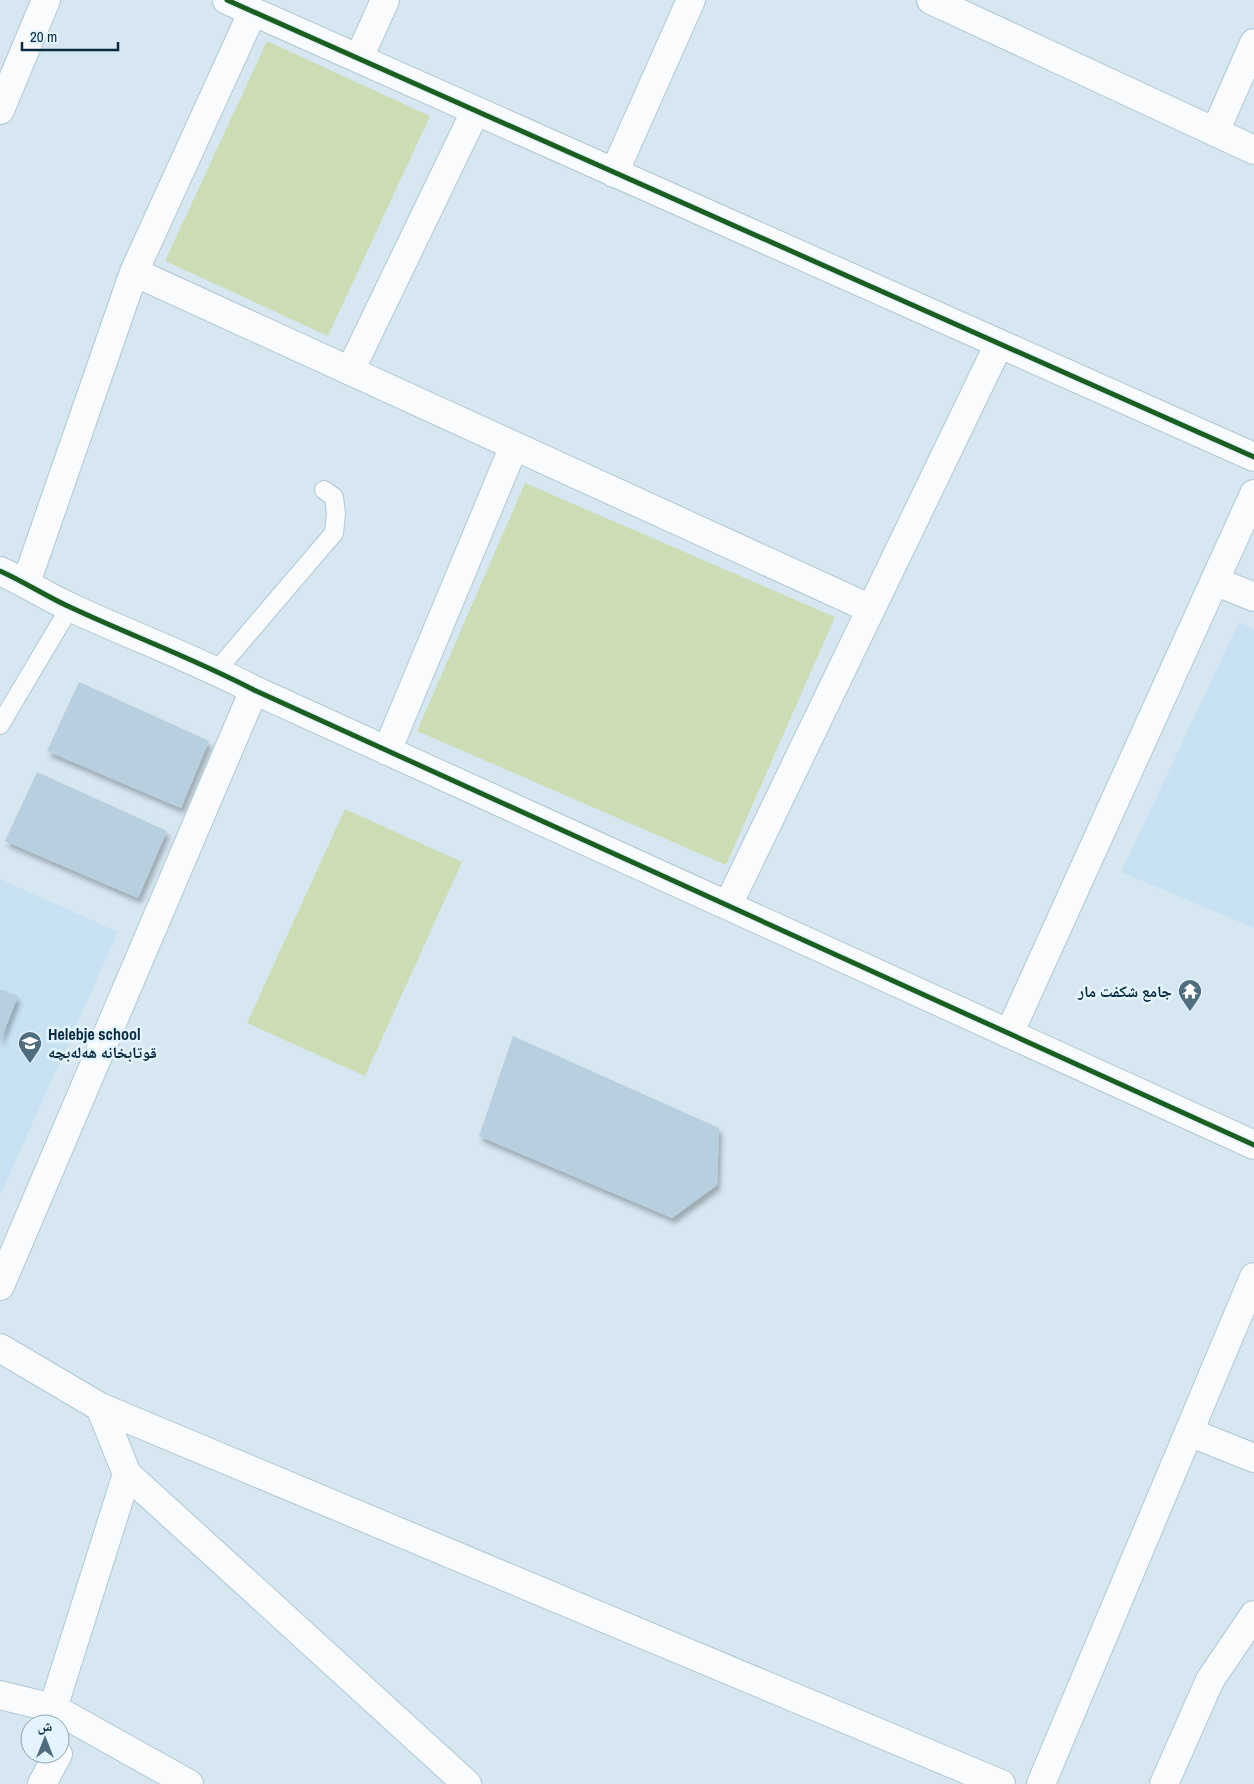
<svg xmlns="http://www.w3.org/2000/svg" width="1254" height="1784" font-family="'Archivo Narrow','Noto Naskh Arabic',sans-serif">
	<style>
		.built { fill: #c8e2f4 }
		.green { fill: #ccddb6 }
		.building { fill: #b7cfdf; filter: url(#shadow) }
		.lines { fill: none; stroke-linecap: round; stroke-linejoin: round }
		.lane-casing { stroke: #b0c7d5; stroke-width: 20 }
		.street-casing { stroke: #b0c7d5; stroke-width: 30 }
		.secondary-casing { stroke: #b0c7d5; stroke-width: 30 }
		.lane { stroke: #f9fbfd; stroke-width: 18 }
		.street { stroke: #f9fbfd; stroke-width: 28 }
		.secondary { stroke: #f9fbfd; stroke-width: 28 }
		.cycleway-casing { stroke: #e4f4fe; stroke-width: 8 }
		.cycleway { stroke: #1b5e20; stroke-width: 5 }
		.labels { text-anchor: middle; stroke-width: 5; stroke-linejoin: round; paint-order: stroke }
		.poi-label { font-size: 16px; font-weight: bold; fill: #082b3f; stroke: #e4f4fe; text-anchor: end }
	</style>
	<defs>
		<filter id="shadow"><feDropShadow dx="3" dy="5.5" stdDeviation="2.5" flood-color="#0004"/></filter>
	</defs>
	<rect width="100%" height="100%" fill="#d6e7f2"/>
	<!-- built -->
	<path class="built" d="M1239,622L1254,629V928L1121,872Z
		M0,879L118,932L0,1196Z"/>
	<!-- green -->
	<path class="green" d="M267,41L430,116L328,336L165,261Z
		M525,483L835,617L726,865L417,731Z
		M345,809L462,862L365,1076L247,1023Z"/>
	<!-- building -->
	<path class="building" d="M79,682L209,741L181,808L47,751Z
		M37,772L167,831L138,898L5,841Z
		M0,989L18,996L0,1042Z
		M513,1036L719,1128L717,1185L672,1218L479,1136Z"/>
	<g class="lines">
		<!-- lane casing -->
		<g class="lane-casing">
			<path id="lane" d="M217,670L334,533L336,514L334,497L324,490
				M0,725L70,607"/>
		</g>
		<!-- street casing -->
		<g class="street-casing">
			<path id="street" d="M227,0L1254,457
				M931,0L1254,150
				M359,58L385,0
				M0,110L46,0
				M1215,132L1254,43
				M614,173L691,0
				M134,272L871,609
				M350,371L475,112
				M0,571C25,582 47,597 72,608C132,636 195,659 254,690L1254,1145
				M1215,581L1254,597
				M26,583L134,272L253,11
				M387,751L514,446
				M728,905L999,344
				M1009,1034L1254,494
				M0,1286L254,690
				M0,1348L100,1407L1001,1784
				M100,1407L127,1474L467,1784
				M1189,1432L1254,1458
				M0,1695L53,1708L189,1784
				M53,1708L127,1474
				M42,1784L58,1754
				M1164,1784L1210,1680L1254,1615"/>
		</g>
		<!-- secondary casing -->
		<g class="secondary-casing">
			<path id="secondary" d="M1041,1784L1254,1277"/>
		</g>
		<!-- lane -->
		<use href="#lane" class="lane"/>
		<!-- street -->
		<use href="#street" class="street"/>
		<!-- secondary -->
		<use href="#secondary" class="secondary"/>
		<!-- cycleway casing -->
		<g class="cycleway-casing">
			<path id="cycleway" d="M227,0L1254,457
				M0,571C25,582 47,597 72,608C132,636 195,659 254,690L1254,1145"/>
		</g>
		<!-- cycleway -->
		<use href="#cycleway" class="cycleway"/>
	</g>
	<!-- icons -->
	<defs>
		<g id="temple-pin" transform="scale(1.25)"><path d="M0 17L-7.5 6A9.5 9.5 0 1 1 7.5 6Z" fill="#506d7e" stroke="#e4f4fe"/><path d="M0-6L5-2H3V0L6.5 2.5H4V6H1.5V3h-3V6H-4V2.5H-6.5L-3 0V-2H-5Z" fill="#fff"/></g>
		<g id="school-pin" transform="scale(1.25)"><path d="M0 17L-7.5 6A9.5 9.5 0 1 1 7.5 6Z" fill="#506d7e" stroke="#e4f4fe"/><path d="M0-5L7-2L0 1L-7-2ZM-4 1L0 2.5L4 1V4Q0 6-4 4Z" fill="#fff"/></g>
	</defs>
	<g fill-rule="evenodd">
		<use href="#temple-pin" x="1190" y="991"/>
		<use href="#school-pin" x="30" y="1043"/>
	</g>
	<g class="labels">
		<!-- poi labels -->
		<g class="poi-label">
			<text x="1172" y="997">جامع شكفت مار</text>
			<text x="48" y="1040" text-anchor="start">Helebje school<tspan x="48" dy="18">قوتابخانە هەلەبچە</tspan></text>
		</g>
	</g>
	<!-- north arrow -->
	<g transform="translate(45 1739)"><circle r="24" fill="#e4f4fe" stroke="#8ca4b2"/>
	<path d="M0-4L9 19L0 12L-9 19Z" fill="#506d7e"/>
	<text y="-8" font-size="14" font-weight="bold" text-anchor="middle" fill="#082b3f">ش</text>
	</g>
	<!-- scale -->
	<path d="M22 42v8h96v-8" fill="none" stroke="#082b3f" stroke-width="2.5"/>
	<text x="30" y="42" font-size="15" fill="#082b3f" stroke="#e4f4fe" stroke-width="4" paint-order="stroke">20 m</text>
</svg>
